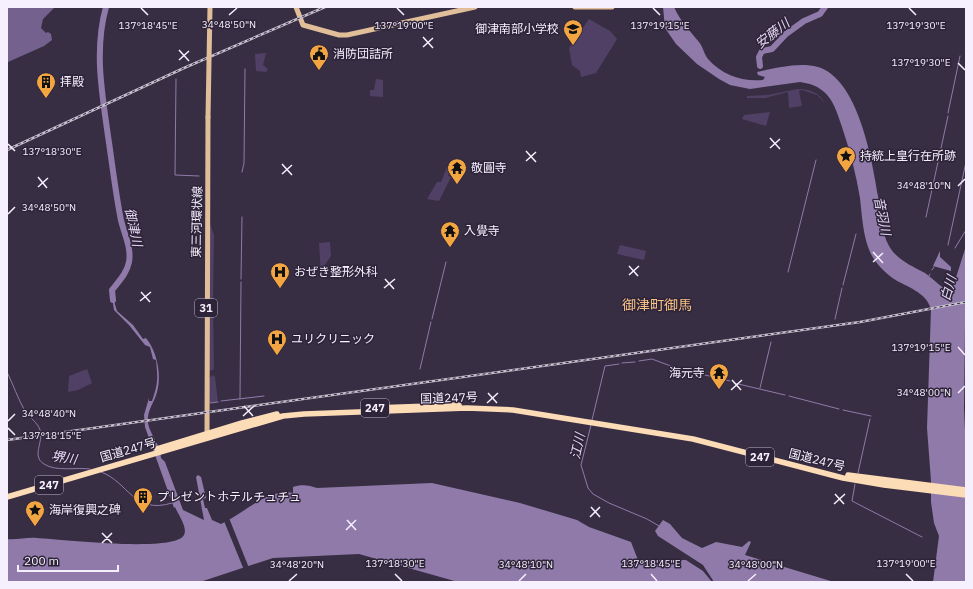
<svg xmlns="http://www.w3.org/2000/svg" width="973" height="589" font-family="'IBM Plex Sans','Noto Sans JP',sans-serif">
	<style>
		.green { fill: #514065 }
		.forest { fill: #75618e }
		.water { fill: #8f7aa9 }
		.pier { fill: #382e43 }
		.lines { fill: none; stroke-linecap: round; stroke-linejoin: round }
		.stream { stroke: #8f7aa9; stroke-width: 1 }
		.river { stroke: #8f7aa9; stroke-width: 6 }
		.major { stroke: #e0be99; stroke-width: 5 }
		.highway { stroke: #fcdbb7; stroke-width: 5.5 }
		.rail-casing { stroke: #c6bfce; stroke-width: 2.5 }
		.rail { stroke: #2e2439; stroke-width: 1; stroke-dasharray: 3; stroke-linecap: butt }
		.major-bridge { stroke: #e0be99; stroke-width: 5 }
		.ticks { fill: none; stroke: #f6f0fe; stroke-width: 1.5 }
		.labels { text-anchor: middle; stroke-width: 3; stroke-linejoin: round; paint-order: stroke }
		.shield { fill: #2e2439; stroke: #bab3c3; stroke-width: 1 }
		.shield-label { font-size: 11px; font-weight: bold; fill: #f6f0fe }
		.poi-label { font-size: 12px; fill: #f6f0fe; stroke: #2e2439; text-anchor: start }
		.street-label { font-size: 12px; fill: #f6f0fe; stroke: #2e2439 }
		.water-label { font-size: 13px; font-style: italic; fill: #e4d7f4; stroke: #2e2439 }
		.quarter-label { font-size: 14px; fill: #f8c284; stroke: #2e2439 }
		.ticks-label { font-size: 10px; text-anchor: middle; fill: #f6f0fe; stroke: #2e2439; stroke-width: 3; stroke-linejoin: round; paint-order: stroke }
	</style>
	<rect width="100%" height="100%" fill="#382e43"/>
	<!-- green -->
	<path class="green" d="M589,19L610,31L617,39L596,73L581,77L580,71L572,65L569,48Z
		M266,53L263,65L268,69L266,72L256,71L255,54Z
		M376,79L383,80V97L370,96V90H374Z
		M798,89C809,89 819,92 825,103L817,95L802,90L799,91L802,106L789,108L788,92L765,98H747V96L768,95Z
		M770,112L766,126L742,119L744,115Z
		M447,167L451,168L448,176L451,177L439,201L427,199L437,182H441Z
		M210,224L214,235L213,300L211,302H209Z
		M330,242L331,256L324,266V273L321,275L319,243Z
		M620,245L646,251L644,260L617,254Z
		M209,304L213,306L214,369L211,371L209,369Z
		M87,369L92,383L78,390L68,392L69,376Z
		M213,375L215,377L218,402L209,403V378Z"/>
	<!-- forest -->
	<path class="forest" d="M7,7H55L43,19L41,28L46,33L48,32L51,34L52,40L44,46L8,62Z"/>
	<!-- water -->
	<path class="water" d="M663,7H674C680,21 690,31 699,42C703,47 704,54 708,59C722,75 742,82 763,80L765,77L758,75L757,72C777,68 798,62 818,67C858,79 872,159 878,196C881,212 881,232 889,246C897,260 912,266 925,273C933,278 941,289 950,290L953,287L966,246L964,408L966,453V582H933L939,536L934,523L931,502V481L927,428L931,309C926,292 907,287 894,279C884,272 875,263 870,252C863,236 862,216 860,198C856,174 850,151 842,127C834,103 829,86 800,82L750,89L730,85L719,79L697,64L676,44L665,28Z
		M940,251V257L951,267V271L933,266Z
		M111,291L117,311L133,325L143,339L146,338C158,353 163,379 155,398C151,407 147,413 148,423C150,435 161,445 161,458L165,462L183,510L204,520L196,477L198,475L201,477L206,498L203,499L205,508H207L212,520L221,524C243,514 268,488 293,493V487C301,484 309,485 317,488L432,483L520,503L577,520L589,527L631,542L638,560H686L703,571L712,582H458L359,554L273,558L200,582H7V539C17,540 27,537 37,538C58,539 175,553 184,535C188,528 178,514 175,507L174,508L145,427L144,415L149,398V401H152C158,384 158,379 156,360L153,359L150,347L145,345L129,325L114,310Z
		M663,520L670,524L682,538L702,548L716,542L742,547L749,541L751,542L745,555L834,582H714L703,565L658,536L655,531Z"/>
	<!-- pier -->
	<path class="pier" d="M229,518L249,568L244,570L224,521Z"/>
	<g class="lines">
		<!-- stream -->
		<path class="stream" d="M176,79L175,175L199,176
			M948,113L960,56
			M242,172L244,163L245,69
			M926,217L948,116
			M948,245L966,162
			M955,248L966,230
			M932,270L934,267
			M788,272L816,160
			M929,276L930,274
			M241,279L242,217
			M843,285L856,234
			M432,319L446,262
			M835,319L842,288
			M639,361L652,359L676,368
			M622,363L635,362
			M420,369L431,322
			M680,369L730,381
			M7,372C13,384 18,399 25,411C29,417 38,423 40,430C44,442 31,456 44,464C56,472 77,467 90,469
			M734,383L785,395
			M760,388L771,342
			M789,396L839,409
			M240,399L241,282
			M221,401L264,396
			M210,403L218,402
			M843,410L871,416
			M592,420L605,366L619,364
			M591,425L581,465L588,488L593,494L609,503L647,519L659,526
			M101,472C129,482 133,515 172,503
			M858,473L870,419
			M855,484L852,501L922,537"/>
		<!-- river -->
		<path class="river" d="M106,7C94,50 102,93 108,136C112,162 115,189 120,215C122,230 132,246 129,262C127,273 119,281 112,290L113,300
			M760,66L759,57L762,51L772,49L786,34L804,21L820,14L825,7"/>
		<!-- major -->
		<path class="major" d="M296,7L303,25L339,35H347L475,7
			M575,7H612
			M207,437L208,117"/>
		<!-- highway -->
		<path class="highway" d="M373,408L459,405
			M157,449L242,423L277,414
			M848,475L966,490
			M7,497L283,416L304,414L467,408L513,410L693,439L843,478L884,485L966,495"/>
		<!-- rail casing -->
		<g class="rail-casing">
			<path id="rail" d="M7,150L184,68L325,7
				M7,440L860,322L966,302"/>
		</g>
		<!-- rail -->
		<use href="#rail" class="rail"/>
		<!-- major-bridge -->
		<path class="major-bridge" d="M208,117L210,7"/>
	</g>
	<!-- ticks -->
	<path class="ticks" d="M141,8L148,15M397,8L404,15M653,8L660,15M909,8L916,15M229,15L237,8M423,37L433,48M423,47L433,38M179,50L189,61M179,60L189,51M958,63L965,70M770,138L780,149M8,144L15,151M770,148L780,139M526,151L536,162M526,161L536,152M282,164L292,175M282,174L292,165M38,177L47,188M958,186L965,179M38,187L48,178M8,214L15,207M873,252L883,263M873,262L883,253M629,266L638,276M629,275L639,266M385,279L394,289M384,288L395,279M141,292L150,302M140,301L151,292M958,347L965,355M732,380L741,390M731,390L742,380M488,393L497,403M958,393L965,386M487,403L498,393M244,406L253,416M243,416L254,406M8,421L15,414M8,428L15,435M835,494L844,504M834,504L845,494M591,507L600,517M590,517L600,507M347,520L356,530M346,530L356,520M102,533L112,543M102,543L112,533M395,574L402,581M651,574L657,581M906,574L913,581M289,581L297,574M519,581L526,574M748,581L756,574"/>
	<!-- icons -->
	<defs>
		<g id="school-pin" transform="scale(1)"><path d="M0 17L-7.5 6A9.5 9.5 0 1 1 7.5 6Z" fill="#f2a541" stroke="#2e2439"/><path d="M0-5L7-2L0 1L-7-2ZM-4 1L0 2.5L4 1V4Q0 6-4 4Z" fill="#111"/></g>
		<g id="civic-pin" transform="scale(1)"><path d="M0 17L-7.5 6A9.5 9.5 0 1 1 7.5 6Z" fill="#f2a541" stroke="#2e2439"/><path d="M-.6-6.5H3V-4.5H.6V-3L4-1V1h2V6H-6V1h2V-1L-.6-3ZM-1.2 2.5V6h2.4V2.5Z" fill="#111"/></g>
		<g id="building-pin" transform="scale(1)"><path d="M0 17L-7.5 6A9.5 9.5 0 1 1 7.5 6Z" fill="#f2a541" stroke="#2e2439"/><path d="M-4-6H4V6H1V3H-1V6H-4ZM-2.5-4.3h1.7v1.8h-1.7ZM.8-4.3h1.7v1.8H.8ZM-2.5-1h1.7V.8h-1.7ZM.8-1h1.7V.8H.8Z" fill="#111"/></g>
		<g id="sight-pin" transform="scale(1)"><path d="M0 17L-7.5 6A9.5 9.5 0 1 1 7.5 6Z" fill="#f2a541" stroke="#2e2439"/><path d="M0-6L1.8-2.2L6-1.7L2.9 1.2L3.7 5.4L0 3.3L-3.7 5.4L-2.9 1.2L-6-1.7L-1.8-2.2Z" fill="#111"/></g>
		<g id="temple-pin" transform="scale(1)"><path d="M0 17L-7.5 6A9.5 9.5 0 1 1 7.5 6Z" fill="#f2a541" stroke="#2e2439"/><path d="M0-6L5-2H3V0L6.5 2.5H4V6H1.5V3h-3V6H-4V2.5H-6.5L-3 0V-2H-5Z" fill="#111"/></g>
		<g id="hospital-pin" transform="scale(1)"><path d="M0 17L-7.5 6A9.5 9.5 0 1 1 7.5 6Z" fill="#f2a541" stroke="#2e2439"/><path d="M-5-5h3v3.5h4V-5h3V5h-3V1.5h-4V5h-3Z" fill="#111"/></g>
	</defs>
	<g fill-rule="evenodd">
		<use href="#school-pin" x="573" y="29"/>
		<use href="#civic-pin" x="319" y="54"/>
		<use href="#building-pin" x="46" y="82"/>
		<use href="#sight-pin" x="846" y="156"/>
		<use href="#temple-pin" x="457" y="168"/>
		<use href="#temple-pin" x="450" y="231"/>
		<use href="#hospital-pin" x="280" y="272"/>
		<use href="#hospital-pin" x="277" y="339"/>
		<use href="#temple-pin" x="719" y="373"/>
		<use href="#building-pin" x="143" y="497"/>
		<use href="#sight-pin" x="35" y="510"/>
	</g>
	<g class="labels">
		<!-- shield labels -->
		<g class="shield">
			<rect x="195" y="299" width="22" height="18" rx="3"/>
			<rect x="361" y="399" width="28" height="18" rx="3"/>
			<rect x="746" y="448" width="28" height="18" rx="3"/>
			<rect x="35" y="476" width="28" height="18" rx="3"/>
		</g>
		<g class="shield-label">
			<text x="206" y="312">31</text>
			<text x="375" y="412">247</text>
			<text x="760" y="461">247</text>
			<text x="49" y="489">247</text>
		</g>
		<!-- poi labels -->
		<g class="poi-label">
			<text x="559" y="33" text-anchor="end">御津南部小学校</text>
			<text x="333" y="58">消防団詰所</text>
			<text x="60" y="86">拝殿</text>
			<text x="860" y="160">持統上皇行在所跡</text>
			<text x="471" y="172">敬圓寺</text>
			<text x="464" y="235">入覺寺</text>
			<text x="294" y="276">おぜき整形外科</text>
			<text x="291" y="343">ユリクリニック</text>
			<text x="705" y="377" text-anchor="end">海元寺</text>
			<text x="157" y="501">プレゼントホテルチュチュ</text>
			<text x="49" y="514">海岸復興之碑</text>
		</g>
		<!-- street labels -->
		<g class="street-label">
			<text transform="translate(197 222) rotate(-89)" y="4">東三河環状線</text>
			<text transform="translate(449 398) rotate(-2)" y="4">国道247号</text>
			<text transform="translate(128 450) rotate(-16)" y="4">国道247号</text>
			<text transform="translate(817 460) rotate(14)" y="4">国道247号</text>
		</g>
		<!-- water labels -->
		<g class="water-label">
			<text transform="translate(772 33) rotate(-38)" y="5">安藤川</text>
			<text transform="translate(883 216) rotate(79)" y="5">音羽川</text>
			<text transform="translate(134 227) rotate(78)" y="5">御津川</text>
			<text transform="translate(948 288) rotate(-74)" y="5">白川</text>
			<text transform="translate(577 446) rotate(-78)" y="5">江川</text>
			<text transform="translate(64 457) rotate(9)" y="5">堺川</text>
		</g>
		<!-- quarter labels -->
		<g class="quarter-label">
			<text x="657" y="310">御津町御馬</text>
		</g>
	</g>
	<g class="ticks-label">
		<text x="229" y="28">34°48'50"N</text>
		<text x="916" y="29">137°19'30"E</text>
		<text x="148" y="29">137°18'45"E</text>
		<text x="404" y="29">137°19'00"E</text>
		<text x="660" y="29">137°19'15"E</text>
		<text x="921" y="66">137°19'30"E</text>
		<text x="52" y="155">137°18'30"E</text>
		<text x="924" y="189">34°48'10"N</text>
		<text x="49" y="211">34°48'50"N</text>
		<text x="921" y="351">137°19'15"E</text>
		<text x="924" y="396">34°48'00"N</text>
		<text x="49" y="417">34°48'40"N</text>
		<text x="52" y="439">137°18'15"E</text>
		<text x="395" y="567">137°18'30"E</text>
		<text x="651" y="567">137°18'45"E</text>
		<text x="906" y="567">137°19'00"E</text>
		<text x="297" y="568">34°48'20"N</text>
		<text x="526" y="568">34°48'10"N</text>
		<text x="756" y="568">34°48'00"N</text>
	</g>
	<!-- border -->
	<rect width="973" height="589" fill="none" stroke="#f6f0fe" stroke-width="16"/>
	<!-- scale -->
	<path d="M18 565v6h100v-6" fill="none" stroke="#f6f0fe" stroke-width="2"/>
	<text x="24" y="565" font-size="12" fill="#f6f0fe" stroke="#2e2439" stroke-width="3" paint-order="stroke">200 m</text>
</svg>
